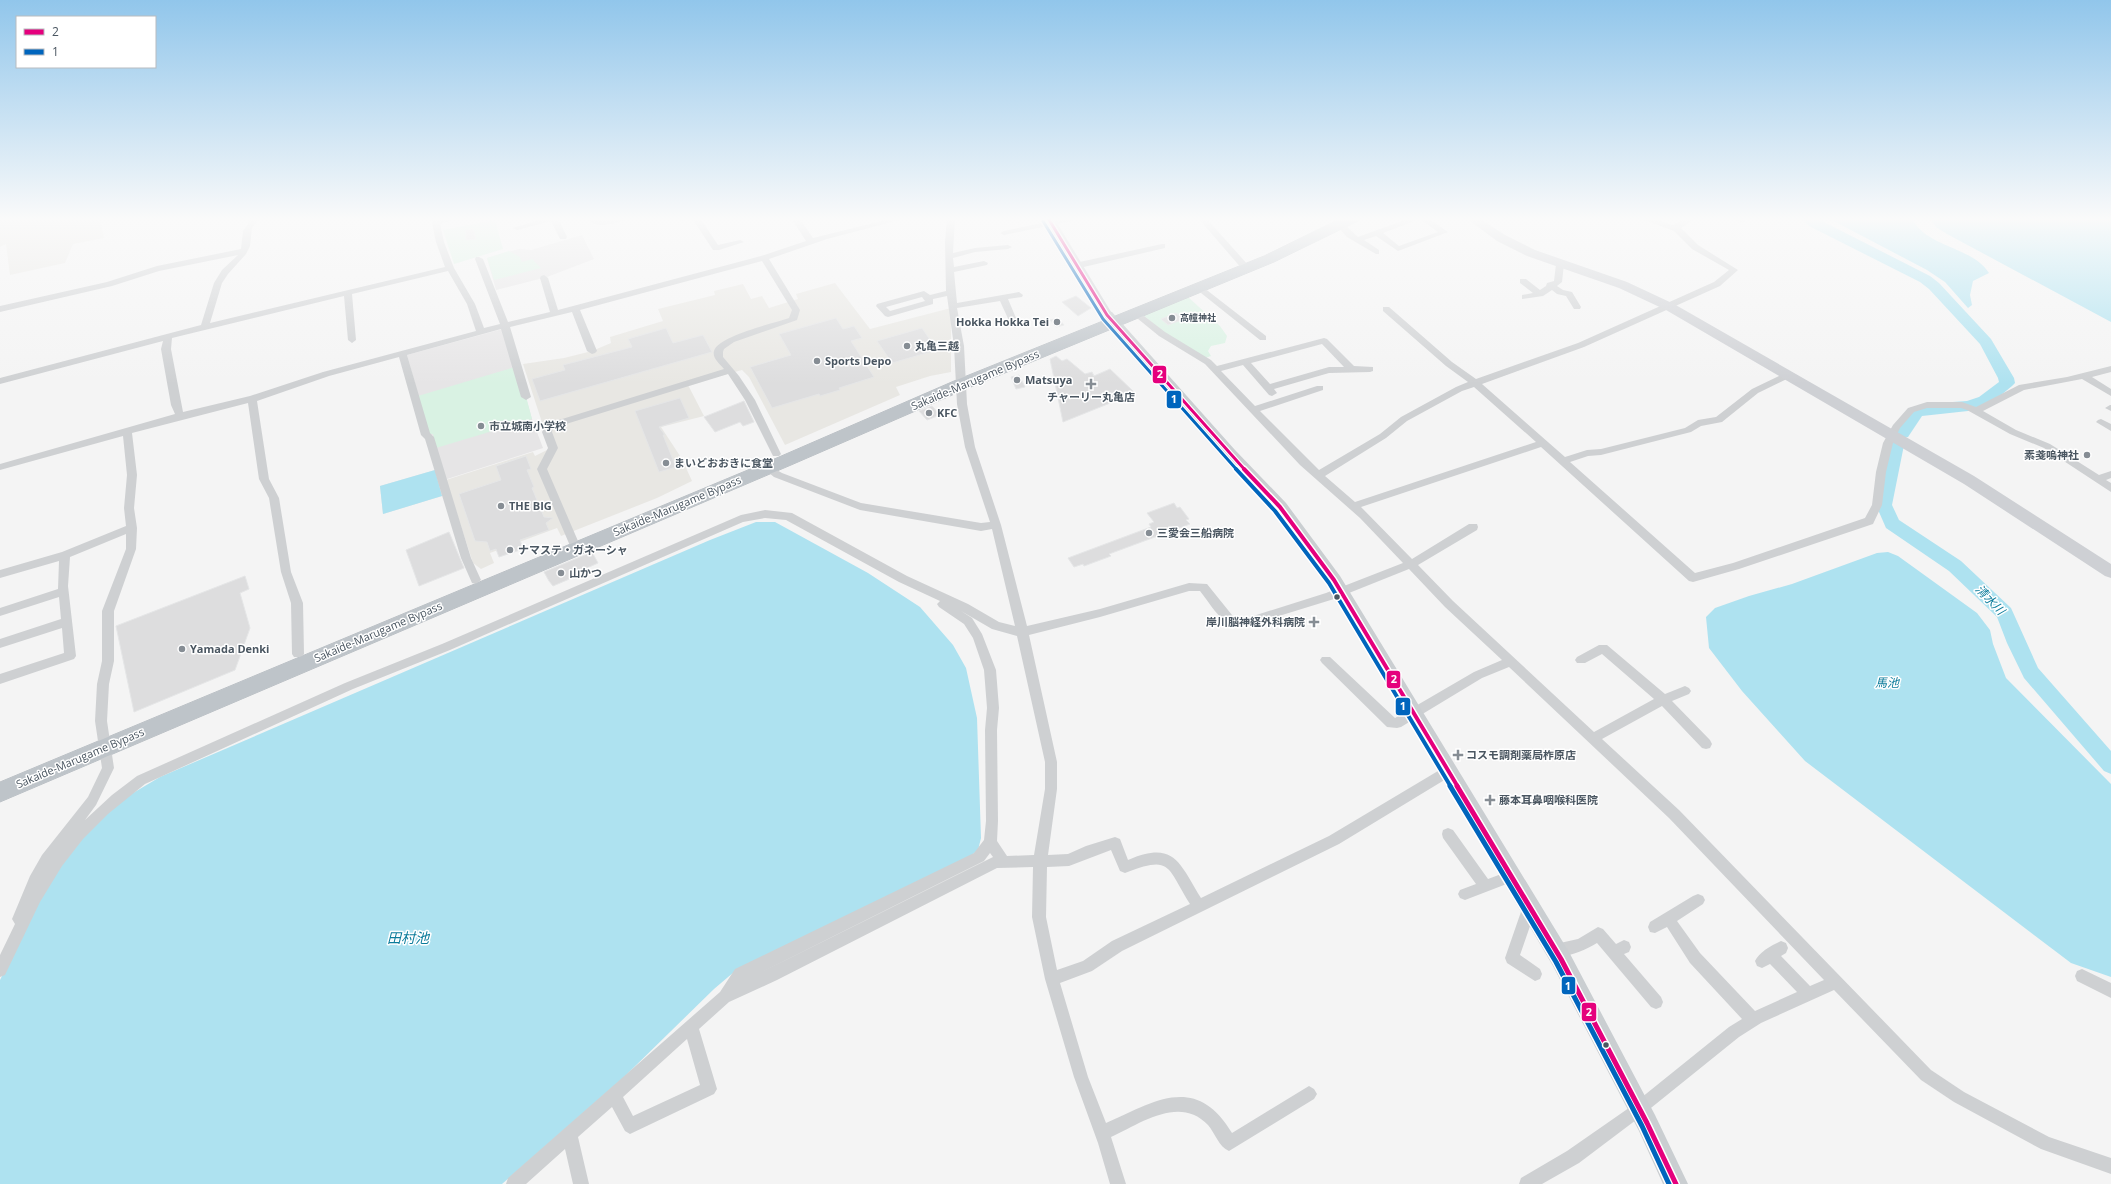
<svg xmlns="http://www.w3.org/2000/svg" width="2111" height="1184" font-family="'Open Sans','Noto Sans JP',sans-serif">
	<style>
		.commercial { fill: #e8e7e3 }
		.education { fill: #e6e5e6 }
		.green { fill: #d9f2e3 }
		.water { fill: #aee2f0 }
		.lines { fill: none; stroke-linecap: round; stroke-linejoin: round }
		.river { fill: #aee2f0; fill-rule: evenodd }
		.building { fill: #ddddde; stroke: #e5e6e7 }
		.highway-casing { stroke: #b9bec3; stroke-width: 1 }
		.street { fill: #ced0d2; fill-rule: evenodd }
		.secondary { fill: #ced0d4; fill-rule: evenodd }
		.primary { fill: #caced1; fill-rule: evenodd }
		.highway { fill: #bec4c9; fill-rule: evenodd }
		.bus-1-far2-casing { stroke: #fff; stroke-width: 5.5 }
		.bus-1-far1-casing { stroke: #fff; stroke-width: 7 }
		.bus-1-casing { stroke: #fff; stroke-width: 8 }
		.bus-2-far2-casing { stroke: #fff; stroke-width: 5.5 }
		.bus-2-far1-casing { stroke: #fff; stroke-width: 7 }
		.bus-2-casing { stroke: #fff; stroke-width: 8 }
		.bus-1-far2 { stroke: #e5007d; stroke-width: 3 }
		.bus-1-far1 { stroke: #e5007d; stroke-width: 4 }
		.bus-1 { stroke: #e5007d; stroke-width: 5 }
		.bus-2-far2 { stroke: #0065bd; stroke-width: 3 }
		.bus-2-far1 { stroke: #0065bd; stroke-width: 4 }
		.bus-2 { stroke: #0065bd; stroke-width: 5 }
		.poi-dot { fill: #868d94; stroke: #fff; stroke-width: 1.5 }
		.bus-dot { fill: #4a5661; stroke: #fff; stroke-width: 1.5 }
		.labels { text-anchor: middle; stroke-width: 3; stroke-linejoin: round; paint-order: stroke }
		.far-poi-label { font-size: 9px; font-weight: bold; fill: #4a5661; stroke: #fff; text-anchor: start }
		.poi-label { font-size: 11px; font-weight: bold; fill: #4a5661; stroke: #fff; text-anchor: start }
		.street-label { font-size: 11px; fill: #4a5661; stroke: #fff }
		.water-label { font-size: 12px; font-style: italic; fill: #0c7c9b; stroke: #fff }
		.near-water-label { font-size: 14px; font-style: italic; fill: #0c7c9b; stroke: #fff }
		.line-badge { stroke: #fff; stroke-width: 1.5 }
		.badge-label { font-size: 11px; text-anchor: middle; font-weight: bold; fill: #fff }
	</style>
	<rect width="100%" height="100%" fill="#f4f4f4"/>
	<!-- commercial -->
	<path class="commercial" d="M3,218H100L104,238L73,244L65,263L10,275L6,244L0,247V219Z
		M835,283L870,329L951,308V372L930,376L896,387L900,395L785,445L749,377L742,370L688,385L704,416L661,427L682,459L692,481L657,498L561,536L557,528L490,553L494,563L481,569L473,563L446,480L533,452L535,456L549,449L550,447L523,364L564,358L592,351L611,343L610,337L663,321L658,309L715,295L714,291L743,284L751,299L762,296L769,308L798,299L796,294Z"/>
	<!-- education -->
	<path class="education" d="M582,235L594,259L547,277L496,290L487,258L519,249L531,250Z
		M506,328L532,419L543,448L444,480L442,496L383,514L380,486L435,470L436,448L433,435L429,434L407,355Z"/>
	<!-- green -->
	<path class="green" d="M495,220L503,249L454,264L443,230Z
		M509,251L520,257L522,262L532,259L541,268L494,280L487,258Z
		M1188,297L1220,326L1227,336L1225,343L1211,346L1208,351L1211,356L1205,358L1166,334L1143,315Z
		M518,366L532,419L436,448L433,434H429L418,396Z"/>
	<!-- water -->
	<path class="water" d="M1828,218H1912C1926,248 1972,246 1989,273L1973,281L1970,295L1972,305L1968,308L1945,282L1927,270Z
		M1930,218H2111V322L1947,234L1936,227Z
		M435,470L442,496L383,514L380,486Z
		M756,522H775L868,573L920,607L953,645L966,668L977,718L981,838L978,850L967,859L734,972L714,989L624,1077L502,1184H0V980L44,892L67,854L94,822L128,796L160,777L710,540Z
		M1888,552L1898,556L1977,613L1990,630L1993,644L2006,678L2111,784V977L2071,963L1805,761L1742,691L1709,648L1706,617L1715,608L1749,596L1792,584L1877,553Z"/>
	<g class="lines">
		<!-- river -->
		<path class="river" d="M1801,218H1816L1930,276L1939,283L1991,339L2014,378L2015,383L2012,386L1989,405L1968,411L1922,416L1908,437L1902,438L1896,437L1894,433L1910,408L1924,404L1967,401L1979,397L1999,382L1998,378L1980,344L1929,289L1920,282L1809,226Z
			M1896,440L1902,441L1904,445L1892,505L1899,520L1961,561L2011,608L2038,668L2111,751V774L2104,771L2024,678L2007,643L1997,617L1949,571L1886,528L1876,505L1888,445L1890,441Z"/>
	</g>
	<!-- building -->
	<path class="building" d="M473,229L476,239L466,240V230Z
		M1076,296L1091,308L1078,316L1062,302Z
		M1176,313L1184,319L1168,325L1161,319Z
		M836,318L843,329L854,326L862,338L851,341L874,377L839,388L840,390L820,396L819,394L772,408L750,367L791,355L779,334Z
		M1058,318L1064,325L1056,327L1050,320Z
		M666,328L673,343L703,335L712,352L540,401L532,379L565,370L563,365L632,347L628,339Z
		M922,328L937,350L892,363L877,341Z
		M1056,356L1062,361L1067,359L1085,374L1092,372L1094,376L1110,369L1135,393L1063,422L1050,359Z
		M1019,375L1025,387L1016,389L1011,377Z
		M680,398L689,418L659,427L665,435H663L676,467L659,472L635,411Z
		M744,401L754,422L743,426L740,422L715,432L704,417Z
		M932,406L940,415L927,420L919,411Z
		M526,456L531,469L527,470L534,487L532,488L544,517L553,518L546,523L549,530L520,540L523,549L499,557L496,549L490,551L487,542L475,541L459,494L501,480L496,466Z
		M1174,503L1177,508L1180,507L1189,519L1186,520L1190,524L1109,554L1111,556L1084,566L1083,564L1074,567L1068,558L1151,527L1149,524L1154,522L1147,513Z
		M449,532L464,568L419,586L406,550Z
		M592,552L598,563L576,573L577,575L574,577L553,586L549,581L544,572Z
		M245,576L249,589L240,593L250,628L235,670L134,712L116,626Z"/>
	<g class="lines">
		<!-- highway casing -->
		<g class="highway-casing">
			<path id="highway" d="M1342,218H1360L1358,221L1274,262L966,389L791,465L0,802V782L779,457L954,381L1264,256Z"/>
		</g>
		<!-- street -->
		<path class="street" d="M252,218H260L252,228L250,246L246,254L228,274L222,283L210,323L445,267L436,242L431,218H459L440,224L444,242L454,268L475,304L484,328L500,324L475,259L476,257H479L483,259L508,322L550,312L540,278L541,276L544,275L548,278L558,310L761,256L806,241L791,218H799L813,238L894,218H907L827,239L769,259L800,310L797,320L734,342L724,349L723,352V357L739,376L755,400L781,454L779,456H773L745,400L728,374L553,428L552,432L558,448L547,469L581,548L576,552L571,548L537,469L548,448L542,432L546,424L724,369C720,364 712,358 714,351C718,336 775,323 789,318L792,310L762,261L580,310L597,351L595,353L592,354L587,351L572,312L510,327L531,397L526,400L521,397L501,329L407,355L430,433L434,437L471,558L481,580L476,584L472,583L461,558L425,439L421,435L399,357L329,376L257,401L269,479L279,498L291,572L303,603L304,654L302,657H294L292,654L291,603L281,572L269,498L259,479L248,403L132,433L137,475L134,508L137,528L136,549L114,611V661L109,684L107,721L114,768L96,805L85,820L112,795L137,776L345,683L442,644L741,515L765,510L792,513L907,576L968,604L999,622L1015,626L992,529L981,531L860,510L774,477L763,468L768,465L782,473L861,503L981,523L990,522L965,447L957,404L954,346L947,296L933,299V304L888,317L885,316L876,306L877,304L924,291L930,295L946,291L945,242L947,218H955L953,253L975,248L1008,245L1012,247L1008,249L975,252L953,258L954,267L984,261L988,263L987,265L954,272L957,303L1019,292L1023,295L1022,297L1008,299L1019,325L1015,328L1011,325L1000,301L957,308L964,346L967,404L975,447L1001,525L1027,626L1100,609L1189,583L1207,584L1232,615L1237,618L1250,617L1326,593L1403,563L1360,518L1300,465L1205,364L1159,336L1132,314V310L1135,309L1165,332L1211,360L1217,366L1324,338L1327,339L1354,366L1373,367V371L1370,372L1329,373L1274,389L1277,393L1272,396L1269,395L1243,365L1221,371L1255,406L1317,386H1323V390L1260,411L1319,470L1380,434L1401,417L1456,387L1468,382L1446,366L1383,311V307H1389L1452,362L1476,379L1578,343L1714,282L1729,270L1692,249L1674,231L1639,218H1651L1673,225L1686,218H1696L1681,228L1698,245L1738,270L1720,286L1584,347L1482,384L1565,457L1587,450L1601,449L1685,428L1698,420L1716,417L1752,389L1785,373H1791V377L1758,393L1722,422L1701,426L1691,432L1601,455L1588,456L1570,462L1695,573L1733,563L1865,518L1872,505L1876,472L1883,443L1893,425L1908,408L1927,402H1962L1976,407L2019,385L2067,377L2111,366V372L2092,377L2111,389V396L2082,379L2024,390L1983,411L2016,430L2050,444L2099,475L2111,471V478L2106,480L2111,483V492L2044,448L2010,434L1967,410L1961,408H1927L1914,412L1900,428L1893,443L1886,472L1882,505L1873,524L1739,569L1693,582L1689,581L1541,447L1361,507L1412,559L1469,524H1477L1478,527L1477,530L1418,565L1453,601L1594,732L1654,699L1602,654L1585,663H1577L1575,660L1577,657L1599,645H1607L1665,694L1685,686L1689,688L1691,691L1689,694L1672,701L1710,740L1712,744L1710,748L1706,749L1702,748L1662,706L1602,739L1679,810L1931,1070L1964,1092L2049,1137L2111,1158V1174L2041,1149L1954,1102L1921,1080L1834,990L1761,1023L1739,1037L1636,1120L1579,1163L1542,1184H1519L1521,1178L1567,1151L1626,1110L1729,1027L1742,1019L1690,963L1667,927L1655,933L1650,932L1648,927L1650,922L1693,896L1698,894L1703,896L1705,900L1703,904L1677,921L1700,953L1755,1011L1797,992L1770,964L1762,968L1757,966L1755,961C1759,952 1772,945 1781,941L1786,943L1788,948L1786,953L1781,956L1810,986L1824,980L1669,818L1509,667L1482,678L1401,727L1397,728L1387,727L1322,663L1320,660L1322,657H1330L1395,718L1474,672L1502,660L1445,607L1409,569L1334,599L1250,625C1220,627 1217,612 1200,591H1189L1100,617L1029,635L1057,762V789L1048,855L1068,854L1086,846L1115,837L1120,839L1128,860C1175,840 1179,863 1201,898L1329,836L1443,768L1447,767L1451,768L1453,772L1451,776L1339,844L1122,951L1092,971L1060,983L1088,1077L1106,1123C1155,1101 1196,1073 1232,1133L1304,1089L1309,1086L1314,1089L1317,1094L1314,1099L1229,1151C1219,1147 1215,1133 1208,1125C1180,1095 1141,1123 1111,1137L1126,1184H1110L1098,1143L1074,1077L1045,979L1032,917L1033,867L997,868L777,980L729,1002L699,1029L717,1089L714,1094L630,1134L625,1131L612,1107L578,1137L589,1184H573L565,1149L526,1184H506L508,1178L720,992L735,969L974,853L984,840L986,821L985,730L987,708L984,670L973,638L964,624L939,607L937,604L940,601L899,582L786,520L765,518L743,522L450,650L353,689L145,784L108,814L83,839L62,866L40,902L5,975L0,977V955L15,924L12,919L30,876L42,855L88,797L102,768L95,721L97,684L102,661V611L126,549V534L70,557L68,586L76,656L74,659L0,684V674L64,653L62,628L0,648V639L61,619L59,597L0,616V608L58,589L59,561L0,578V570L62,552L126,526L124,508L127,475L123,436L0,470V464L175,414L171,405L161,349L163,341L0,384V378L201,325L214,283L222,270L238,255L159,271L112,286L0,312V306L107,282L157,266L241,249L243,231ZM448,271L467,304L476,331L323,372L250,396L183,412L171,349L172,338L344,296L348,340L352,343L356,340L352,294ZM922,297L925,301L890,311L886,307ZM1322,344L1344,367H1329L1270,384L1251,363ZM1474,387L1536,442L1355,502L1325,476L1386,438L1407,421L1462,391ZM961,611L992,629L1017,636L1045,762V789L1034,855L1007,856L997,841L998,821L997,730L999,708L996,670L982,634L972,618ZM1111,850L1120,871L1125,873C1172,855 1166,866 1190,904L1112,941L1083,961L1057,970L1046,917L1047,867L1069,866ZM990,853L993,857L744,981L984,861ZM687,1039L700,1085L633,1116L623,1097Z
			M545,218H558L567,237L566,239H560L551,221L517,230L513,228Z
			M588,218H596L600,220L614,218H631L627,220C616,222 595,231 588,218Z
			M680,218H689L683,221H680Z
			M692,218H700L718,245L740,240L744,242L719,250H713Z
			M1006,218H1019L1015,220L1006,221Z
			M1065,218H1080L1076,220L1004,235L1000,233L1004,231Z
			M1198,218H1206L1249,266V270H1243Z
			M1410,218H1428L1448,232L1398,251L1376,236L1364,240L1379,250V254H1376L1347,237L1336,225L1343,223L1358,237ZM1420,219L1438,232L1399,246L1383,233Z
			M1733,218H1742L1746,221L1742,223Z
			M1162,244H1165V248L1075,269L1071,266L1075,263Z
			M1560,261L1564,264L1562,282L1557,286L1563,290L1572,292L1581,307L1580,309H1574L1566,296L1557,294L1552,290L1543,296L1522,299V295L1533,293L1520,283V279H1526L1540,290L1546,286L1547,283L1554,281L1556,264Z
			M1199,284L1266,336V340H1260L1196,289V285Z
			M2110,405H2111V411L2105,408Z
			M2101,419L2111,424V431L2096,422L2098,420Z
			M1448,828L1453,830L1488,879L1512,870L1517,872L1519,876L1517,880L1465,900L1460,898L1458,894L1460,890L1476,884L1443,838L1442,834L1443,830Z
			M1530,900L1535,902L1537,906L1520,955L1540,969L1542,974L1540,979L1535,981L1507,963L1505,958L1523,906L1525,902Z
			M1598,927L1603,929L1616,944L1624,940L1629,942L1631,947L1629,952L1624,954L1661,997L1663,1002L1661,1007L1656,1009L1651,1007L1597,943C1585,950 1565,960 1551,955L1549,950L1551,945L1578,939Z
			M2082,969L2111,983V998L2077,981L2075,976L2077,971Z"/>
		<!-- secondary -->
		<path class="secondary" d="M1042,218H1054L1113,315L1111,318H1103L1086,293Z
			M1466,218H1479L1505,235L1535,250L1627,282L1674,304L1974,476L2111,564V578L2105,576L1964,484L1666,310L1619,288L1527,256L1497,241Z"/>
		<!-- primary -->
		<path class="primary" d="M1107,311L1112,312L1235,450L1286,503L1340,576L1569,952L1655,1115L1688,1184H1663L1639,1131L1553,966L1328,584L1274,511L1225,458L1102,318L1100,315L1102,312Z"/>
		<!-- highway -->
		<use href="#highway" class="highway"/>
		<!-- bus-1-far2 casing -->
		<g class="bus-1-far2-casing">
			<path id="bus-1-far2" d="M1048,218L1107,315L1245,470"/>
		</g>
		<!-- bus-1-far1 casing -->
		<g class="bus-1-far1-casing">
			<path id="bus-1-far1" d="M1244,469L1280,507L1334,580L1458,787"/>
		</g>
		<!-- bus-1 casing -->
		<g class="bus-1-casing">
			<path id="bus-1" d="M1457,786L1561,959L1647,1123L1676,1184"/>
		</g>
		<!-- bus-2-far2 casing -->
		<g class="bus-2-far2-casing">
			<path id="bus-2-far2" d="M1043,221L1103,319L1237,470"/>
		</g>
		<!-- bus-2-far1 casing -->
		<g class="bus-2-far1-casing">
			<path id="bus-2-far1" d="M1236,469L1275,511L1329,583L1451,787"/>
		</g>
		<!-- bus-2 casing -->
		<g class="bus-2-casing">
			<path id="bus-2" d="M1450,786L1556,962L1642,1126L1669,1184"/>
		</g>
		<!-- bus-1-far2 -->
		<use href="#bus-1-far2" class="bus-1-far2"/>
		<!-- bus-1-far1 -->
		<use href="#bus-1-far1" class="bus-1-far1"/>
		<!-- bus-1 -->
		<use href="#bus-1" class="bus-1"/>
		<!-- bus-2-far2 -->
		<use href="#bus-2-far2" class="bus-2-far2"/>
		<!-- bus-2-far1 -->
		<use href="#bus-2-far1" class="bus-2-far1"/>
		<!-- bus-2 -->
		<use href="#bus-2" class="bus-2"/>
	</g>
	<!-- sky -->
	<linearGradient id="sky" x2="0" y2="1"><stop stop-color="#91c6eb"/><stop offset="0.57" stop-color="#fafafa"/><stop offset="1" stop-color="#fafafa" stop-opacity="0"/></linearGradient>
	<rect width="2111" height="384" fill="url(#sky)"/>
	<!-- markers -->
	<g class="poi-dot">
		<circle cx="1172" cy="318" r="4"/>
		<circle cx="1057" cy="322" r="4"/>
		<circle cx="907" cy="346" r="4"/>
		<circle cx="817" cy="361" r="4"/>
		<circle cx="1017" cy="380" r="4"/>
		<path d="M1089 378h4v4h4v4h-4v4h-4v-4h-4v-4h4z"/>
		<circle cx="929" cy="413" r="4"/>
		<circle cx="481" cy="426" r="4"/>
		<circle cx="2087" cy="455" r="4"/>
		<circle cx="666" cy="463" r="4"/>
		<circle cx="501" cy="506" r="4"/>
		<circle cx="1149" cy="533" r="4"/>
		<circle cx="510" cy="550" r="4"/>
		<circle cx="561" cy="573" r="4"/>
		<path d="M1312 616h4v4h4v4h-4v4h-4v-4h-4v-4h4z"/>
		<circle cx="182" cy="649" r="4"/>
		<path d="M1456 749h4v4h4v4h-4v4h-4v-4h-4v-4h4z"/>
		<path d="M1488 794h4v4h4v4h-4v4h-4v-4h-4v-4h4z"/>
	</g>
	<g class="bus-dot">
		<circle cx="1337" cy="597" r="3.5"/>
		<circle cx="1606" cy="1045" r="3.5"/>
	</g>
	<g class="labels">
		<!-- far-poi labels -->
		<g class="far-poi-label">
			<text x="1180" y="321">高幢神社</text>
		</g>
		<!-- poi labels -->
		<g class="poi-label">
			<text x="1049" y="326" text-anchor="end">Hokka Hokka Tei</text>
			<text x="915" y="350">丸亀三越</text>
			<text x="825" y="365">Sports Depo</text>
			<text x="1025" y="384">Matsuya</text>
			<text x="1091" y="401" text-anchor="middle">チャーリー丸亀店</text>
			<text x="937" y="417">KFC</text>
			<text x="489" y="430">市立城南小学校</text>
			<text x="2079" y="459" text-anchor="end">素戔嗚神社</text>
			<text x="674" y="467">まいどおおきに食堂</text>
			<text x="509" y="510">THE BIG</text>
			<text x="1157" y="537">三愛会三船病院</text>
			<text x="518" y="554">ナマステ・ガネーシャ</text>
			<text x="569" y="577">山かつ</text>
			<text x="1305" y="626" text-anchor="end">岸川脳神経外科病院</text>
			<text x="190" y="653">Yamada Denki</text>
			<text x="1466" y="759">コスモ調剤薬局柞原店</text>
			<text x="1499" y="804">藤本耳鼻咽喉科医院</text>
		</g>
		<!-- street labels -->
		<g class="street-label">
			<text transform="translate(975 380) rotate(-23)" y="4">Sakaide-Marugame Bypass</text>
			<text transform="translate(677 506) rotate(-23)" y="4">Sakaide-Marugame Bypass</text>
			<text transform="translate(378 632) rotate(-23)" y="4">Sakaide-Marugame Bypass</text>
			<text transform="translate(80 758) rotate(-23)" y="4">Sakaide-Marugame Bypass</text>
		</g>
		<!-- water labels -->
		<g class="water-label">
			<text transform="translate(1990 600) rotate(46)" y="4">清水川</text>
			<text x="1887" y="687">馬池</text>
		</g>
		<!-- near-water labels -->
		<g class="near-water-label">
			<text x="408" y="943">田村池</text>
		</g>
	</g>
	<g class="line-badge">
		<rect x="1152" y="365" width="15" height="19" rx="4" fill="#e5007d"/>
		<rect x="1166" y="390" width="16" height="19" rx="4" fill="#0065bd"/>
		<rect x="1386" y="670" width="15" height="19" rx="4" fill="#e5007d"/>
		<rect x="1395" y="697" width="16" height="19" rx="4" fill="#0065bd"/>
		<rect x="1561" y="976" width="15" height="19" rx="4" fill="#0065bd"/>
		<rect x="1581" y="1002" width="16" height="20" rx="4" fill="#e5007d"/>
	</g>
	<g class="badge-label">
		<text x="1160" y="378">2</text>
		<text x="1174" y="403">1</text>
		<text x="1394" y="683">2</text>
		<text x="1403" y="710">1</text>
		<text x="1568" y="990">1</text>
		<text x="1589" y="1016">2</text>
	</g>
	<!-- legend -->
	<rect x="16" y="16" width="140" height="52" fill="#ffffff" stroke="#b7bbc0"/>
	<rect x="24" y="29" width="20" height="6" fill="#e5007d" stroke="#b7bbc0"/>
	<text x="52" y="36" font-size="12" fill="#4a5661">2</text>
	<rect x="24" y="49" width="20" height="6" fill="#0065bd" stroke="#b7bbc0"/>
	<text x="52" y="56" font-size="12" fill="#4a5661">1</text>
</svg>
